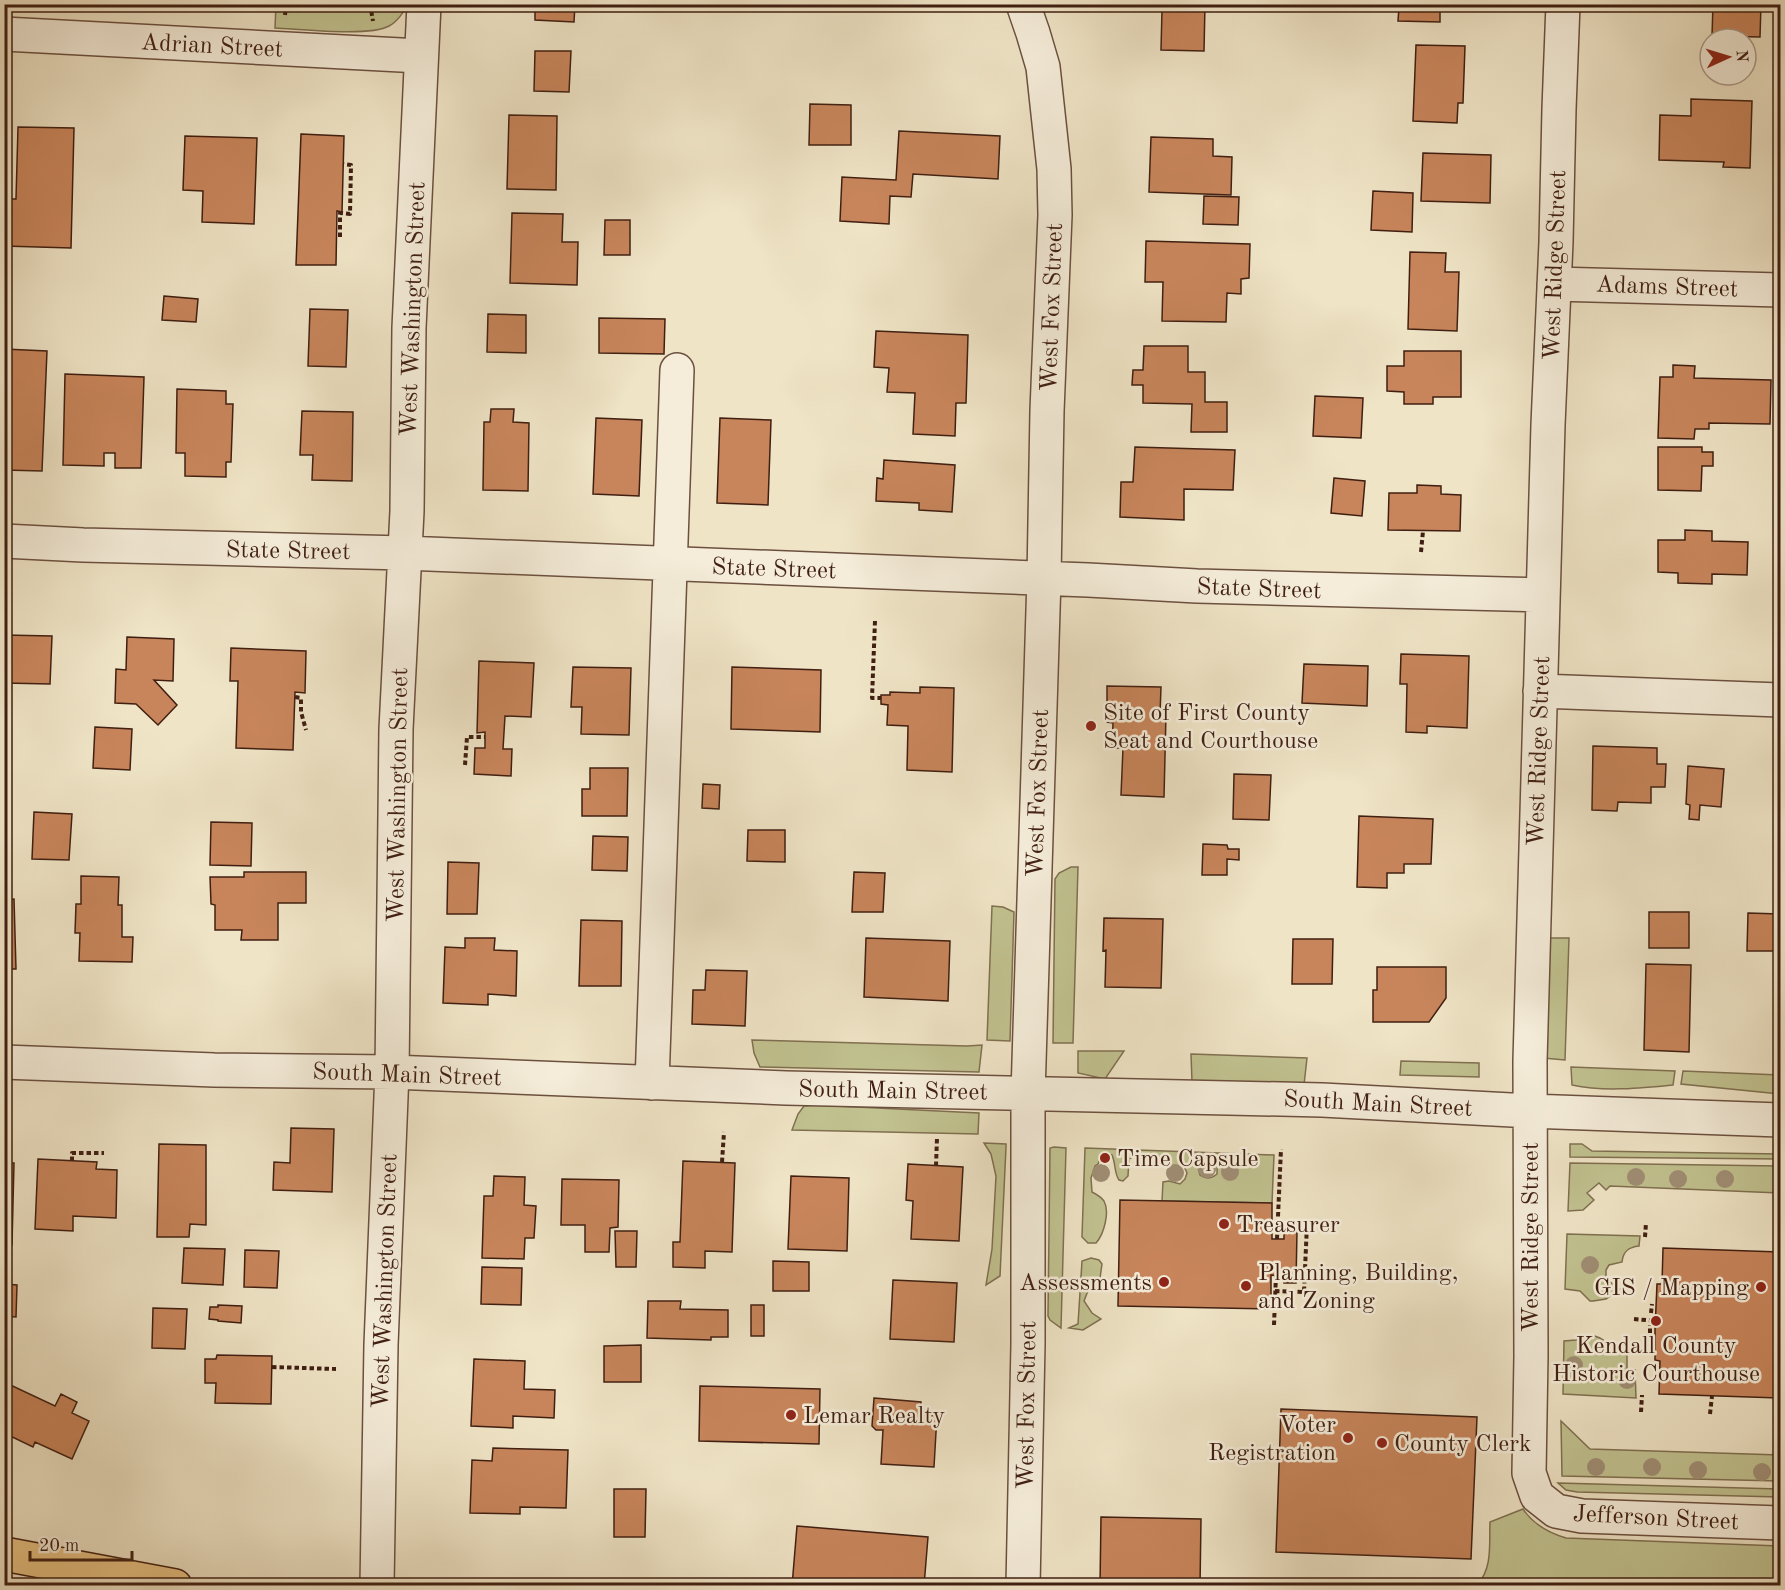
<svg xmlns="http://www.w3.org/2000/svg" width="1785" height="1590" font-family="'Old Standard TT',serif">
	<style>
		.green { fill: #c1c290; stroke: #807051; stroke-width: 1.5; fill-rule: evenodd }
		.building { fill: #c8855b; stroke: #401f12; stroke-width: 1.5 }
		.lines { fill: none; stroke-linecap: round; stroke-linejoin: round }
		.minor-casing { stroke: #6c503f; stroke-width: 36 }
		.highway-casing { stroke: #401f12; stroke-width: 36 }
		.path { stroke: #401f12; stroke-width: 4; stroke-dasharray: 4.5 3; stroke-linecap: butt }
		.minor { stroke: #f5edda; stroke-width: 33 }
		.highway { stroke: #e8c283; stroke-width: 33 }
		.tree { fill: #a08e75 }
		.poi-dot { fill: #8f2418; stroke: #f5edda; stroke-width: 2 }
		.labels { text-anchor: middle; stroke-width: 5; stroke-linejoin: round; paint-order: stroke }
		.street-label { font-size: 24px; fill: #401f12; stroke: #f5edda }
		.poi-label { font-size: 24px; fill: #401f12; stroke: #f5edda; text-anchor: start }
	</style>
	<rect width="100%" height="100%" fill="#efe4c6"/>
	<filter id="stains"><feTurbulence type="fractalNoise" baseFrequency=".00333" numOctaves="4"/><feColorMatrix values="0 0 0 0 .2 0 0 0 0 .09 0 0 0 0 .02 0 0 0 .5 -.17"/></filter>
	<radialGradient id="worn" r=".72"><stop offset=".6" stop-color="#630" stop-opacity="0"/><stop offset="1" stop-color="#630" stop-opacity=".3"/></radialGradient>
	<!-- green -->
	<path class="green" d="M276,5V4L407,5C404,12 397,22 389,26C370,37 300,29 275,28Z
		M1071,867H1078L1073,1043H1053L1055,879L1059,873Z
		M992,906L1003,907L1014,912L1010,1041L987,1040Z
		M1546,938H1569L1565,1060L1543,1058Z
		M752,1040L967,1046L982,1045L979,1072L760,1067L754,1053Z
		M1078,1051H1124L1105,1079L1078,1073Z
		M1191,1054L1307,1058L1304,1085L1192,1082Z
		M1401,1061L1479,1063V1077L1400,1075Z
		M1571,1067L1675,1071L1673,1085C1640,1088 1605,1092 1572,1085Z
		M1683,1071L1780,1075V1094L1681,1084Z
		M815,1105L979,1113L978,1134L792,1130L798,1114L804,1106Z
		M984,1143L1006,1144V1147L1000,1276L986,1285L992,1249L996,1176L991,1154Z
		M1570,1144H1582L1592,1151L1780,1154V1159L1570,1157Z
		M1054,1147L1066,1148L1061,1328L1050,1320L1048,1316L1050,1148Z
		M1085,1148L1274,1155L1272,1203L1162,1201L1163,1182L1169,1181L1180,1184L1185,1179L1187,1173L1184,1166C1170,1169 1170,1168 1161,1157L1134,1156L1129,1159L1128,1176L1123,1181L1119,1180C1114,1173 1116,1164 1112,1155L1106,1154L1101,1157L1098,1164L1095,1166L1091,1178L1092,1192C1096,1194 1101,1197 1104,1201C1110,1212 1104,1234 1096,1243H1088L1082,1237ZM1206,1157L1213,1158L1217,1163V1174C1211,1179 1207,1179 1200,1175L1197,1164L1200,1160Z
		M1570,1163L1780,1166V1193L1610,1186L1606,1190L1599,1183L1587,1193L1594,1200L1583,1210L1568,1211Z
		M1567,1234L1640,1236L1639,1246C1629,1247 1623,1251 1622,1262L1609,1265L1606,1270V1279L1620,1289L1606,1299L1593,1301H1590L1580,1291L1565,1289Z
		M1091,1258L1099,1260L1102,1264L1100,1278L1091,1283L1084,1301L1092,1313L1101,1319L1083,1330L1069,1328L1078,1324L1082,1261Z
		M1587,1335C1604,1334 1611,1351 1627,1355V1369L1635,1370L1636,1398L1563,1394L1564,1341L1576,1340Z
		M1561,1421L1590,1449L1780,1455V1481L1562,1476Z
		M1558,1483L1780,1489V1497L1577,1492L1566,1490Z
		M1523,1509C1533,1524 1549,1533 1566,1538L1780,1546V1585H1477C1493,1568 1489,1544 1490,1522Z"/>
	<!-- building -->
	<path class="building" d="M535,4H575L574,22L535,20Z
		M1156,4H1205L1204,51L1161,50L1162,10L1156,9Z
		M1385,4H1440V22L1398,21L1399,7H1385Z
		M1713,4H1761L1760,37L1712,36Z
		M1416,45L1465,46L1463,103H1458L1457,123L1413,121Z
		M535,51H571L569,92L534,91Z
		M1691,99L1752,101L1750,168L1723,167L1724,162L1659,160L1660,115L1691,116Z
		M810,104L851,105V145H809Z
		M509,115L557,116L556,190L507,189Z
		M18,127L74,128L71,248L4,246V199H16Z
		M899,131L1000,136L998,179L913,174L911,197L890,196L889,224L840,221L842,177L896,180Z
		M301,134L344,136L342,212L337,211L336,265H296Z
		M185,136L257,138L254,224L202,222L203,191L183,190Z
		M1151,137L1213,139V156L1232,157L1231,195L1149,192Z
		M1423,153L1491,155L1490,203L1421,201Z
		M1373,191L1413,193L1412,232L1371,230Z
		M1204,196L1239,197L1238,225L1203,224Z
		M512,213L563,214L562,242H578L577,285L510,283Z
		M605,220H630V255H604Z
		M1146,241L1250,244L1249,278L1241,279V294L1227,293L1226,322L1162,321L1163,282H1145Z
		M1410,252L1446,253L1445,272H1459L1457,331L1408,329Z
		M164,296L198,299L196,322L162,320Z
		M310,309L348,310L346,367L308,366Z
		M488,314L526,315V353L487,352Z
		M599,318L665,319L664,354L599,353Z
		M876,331L968,335L966,403H956L955,436L913,434L915,393L887,392L889,368L874,367Z
		M1144,346H1188V372H1205V402H1227V432H1191L1192,404L1143,403V385H1132L1133,370H1143Z
		M4,349L47,351L42,471L4,470Z
		M1404,351H1461V397H1433V404H1404V392L1387,391V366H1404Z
		M1673,365L1695,366L1694,378L1771,380L1770,424L1709,423V429H1695L1694,439L1658,438L1660,377H1673Z
		M65,374L144,377L141,468H115V453H104V466L63,465Z
		M177,389L226,391V404H233L231,462H226V477L185,476V453H176Z
		M1315,396L1363,398L1361,438L1313,436Z
		M491,409H514L513,422L529,423L528,491L483,490L484,422H490Z
		M302,411L353,412L352,481L312,480L313,455H300Z
		M596,418L642,420L639,496L593,494Z
		M720,418L771,420L768,505L717,503Z
		M1135,447L1235,450L1233,490L1184,489V520L1120,517L1121,482H1133Z
		M1658,447H1702V452H1713V466H1702L1701,491L1658,490Z
		M884,460L955,465L952,512L919,510V503L876,501L877,478L883,479Z
		M1334,478L1365,481L1362,516L1331,513Z
		M1417,485L1441,486V494L1461,495L1460,531L1388,530L1389,493H1417Z
		M1685,530L1712,531V541L1748,542L1747,575L1712,574V584L1678,583V573L1658,572V540H1685Z
		M4,635L52,636L50,684L4,683Z
		M127,637L174,639L173,681L154,680L177,705L158,725L136,704L115,703L116,669L126,670Z
		M231,648L306,651L305,693L295,692L293,750L236,748L238,681H230Z
		M1401,654L1469,656L1467,728L1427,726V733L1406,732L1407,684H1400Z
		M479,661L534,663L531,717L505,716L503,749H512L511,776L474,774L475,748H485V732L477,733Z
		M1304,664L1368,666L1367,706L1302,703Z
		M573,667L631,668L629,735L581,734L582,707H571Z
		M732,667L821,670L820,732L731,729Z
		M1107,686L1161,687L1160,714H1166L1164,797L1121,795L1123,748H1112L1113,723L1107,722Z
		M920,687L954,688L952,772L907,770L908,726L887,725L888,705L881,704V695H890V692L920,693Z
		M95,727L132,729L130,770L93,768Z
		M1593,746L1657,748V764H1666L1665,787H1651V803L1618,802L1617,811L1592,810Z
		M4,751H8L6,781H4Z
		M1688,766L1724,769L1721,807L1700,805L1699,820L1689,819L1690,805L1686,804Z
		M590,768H628L627,816H582V789H590Z
		M1234,774L1271,775L1269,820L1233,819Z
		M703,784L720,785L719,809L702,808Z
		M34,812L72,814L69,860L32,859Z
		M1359,816L1433,819L1431,864H1404V873H1387V888L1357,887Z
		M211,822L252,823L251,866L210,865Z
		M748,830H785V862L747,861Z
		M593,836L628,837L627,871L592,870Z
		M1203,844L1227,845L1228,849H1239V860L1227,859V875H1202Z
		M448,862L479,863L477,914H447Z
		M244,872H306V903H278V940H241L242,930H215V905L211,904L210,877H244Z
		M854,872L885,873L883,912H852Z
		M81,876L119,877L118,905H122V937H133L132,962L79,961L80,933H75L76,904H81Z
		M14,899L16,969H4V900Z
		M1649,912H1689V948H1649Z
		M1748,913L1780,914V951H1747Z
		M1104,918L1163,919L1161,988L1105,987L1106,950L1103,951Z
		M581,920L622,921L621,986H579Z
		M465,938H495L494,950L517,951L516,996L488,994V1005L443,1003L445,947L465,948Z
		M866,938L950,941L948,1001L864,997Z
		M1293,939H1333L1332,984H1292Z
		M1646,964L1691,965L1689,1052L1644,1050Z
		M1377,967H1446V998L1429,1022H1373V990H1377Z
		M706,970L747,971L745,1026L692,1024L693,990H705Z
		M291,1128L334,1129L332,1192L273,1190L274,1162L290,1163Z
		M159,1144L206,1145V1225L190,1224L189,1237H157Z
		M4,1151H7L6,1163H14L12,1245H4Z
		M38,1159L97,1162L96,1169L117,1170L116,1218L73,1216V1231L35,1229Z
		M683,1161L735,1163L732,1252L705,1251V1268L673,1267V1242H680Z
		M908,1164L963,1167L959,1241L911,1239L913,1201L906,1200Z
		M494,1176L525,1177L524,1205L536,1206L534,1238H525L524,1259L482,1258L484,1196H493Z
		M791,1176L849,1178L847,1251L788,1249Z
		M562,1179L619,1180L618,1227L610,1228L609,1252H585V1225H561Z
		M1120,1200L1272,1203V1239H1284V1231H1297L1296,1283H1284V1276L1271,1275V1309L1118,1306Z
		M615,1231H637L636,1267H616Z
		M184,1248L225,1249L223,1285L182,1283Z
		M1663,1248L1780,1252L1779,1398L1659,1394L1660,1361L1655,1360V1329L1657,1284H1662Z
		M245,1250L279,1251L277,1288L244,1287Z
		M773,1261L809,1262V1291H773Z
		M482,1267L522,1268L521,1305L481,1304Z
		M893,1280L957,1283L954,1342L890,1339Z
		M4,1284L17,1285L16,1317L4,1316Z
		M648,1301H681L680,1309L728,1310V1337H711V1340L647,1338Z
		M218,1305L242,1306L241,1323L218,1321V1320L209,1319L210,1307H218Z
		M751,1305H764V1336H751Z
		M153,1308L187,1309L185,1349L152,1348Z
		M641,1345V1382H604V1346Z
		M217,1355L272,1356L271,1404L215,1403L216,1383H205V1359H216Z
		M474,1359L525,1361L524,1389L555,1390L554,1418L513,1416V1428L471,1426Z
		M4,1382L55,1406L61,1394L77,1402L72,1413L89,1421L72,1459L35,1442L33,1447L4,1433Z
		M700,1386L820,1389L819,1444L699,1441Z
		M874,1398L921,1402L920,1414L937,1415L934,1467L881,1464L883,1430H876L872,1426Z
		M1281,1409L1477,1417L1471,1559L1276,1552Z
		M493,1448L568,1450L566,1508L520,1507V1514L470,1513L472,1460L492,1461Z
		M614,1489H646L645,1537H614Z
		M1101,1517L1201,1519L1200,1586H1100Z
		M797,1526L928,1537L924,1586H792Z"/>
	<g class="lines">
		<!-- minor casing -->
		<g class="minor-casing">
			<path id="minor" d="M1563,4L1559,109L1556,242L1548,425L1530,1061L1531,1356L1529,1473L1537,1496L1556,1511L1582,1516L1780,1523
				M4,34L420,56
				M1554,284L1780,290
				M4,541L83,545L404,553L1088,580L1197,586L1543,595
				M1540,691L1780,700
				M4,1062L214,1070L392,1072L786,1088L1322,1100L1529,1111L1780,1120
				M652,1083L677,370
				M377,1586L381,1345L392,1072L396,729L407,511L409,328L424,4
				M1023,1586L1028,1344V1094L1044,578L1047,411L1055,215L1054,169L1043,67L1033,33L1023,4"/>
		</g>
		<!-- highway casing -->
		<g class="highway-casing">
			<path id="highway" d="M4,1554L175,1586"/>
		</g>
		<!-- path -->
		<path class="path" d="M370,4L373,21
			M285,15L286,5L290,4
			M340,237V213L350,214L351,165L343,164
			M1421,552L1423,531
			M875,621L872,698H881
			M295,697L301,698V712L306,730
			M465,765L467,737H485
			M72,1161V1153H104
			M722,1162L724,1132
			M936,1166L937,1138
			M1645,1237L1646,1223
			M1277,1239L1281,1149
			M1275,1291L1304,1292L1307,1224L1277,1223
			M1651,1313L1652,1304
			M1634,1319L1656,1321
			M1274,1325L1276,1275
			M1650,1333V1325
			M272,1367L336,1369
			M1641,1412L1642,1395
			M1710,1414L1712,1396"/>
		<!-- minor -->
		<use href="#minor" class="minor"/>
		<!-- highway -->
		<use href="#highway" class="highway"/>
	</g>
	<!-- trees -->
	<g class="tree">
		<circle cx="1207" cy="1169" r="9"/>
		<circle cx="1230" cy="1172" r="9"/>
		<circle cx="1101" cy="1173" r="9"/>
		<circle cx="1175" cy="1173" r="9"/>
		<circle cx="1636" cy="1177" r="9"/>
		<circle cx="1678" cy="1179" r="9"/>
		<circle cx="1725" cy="1179" r="9"/>
		<circle cx="1590" cy="1265" r="9"/>
		<circle cx="1574" cy="1365" r="9"/>
		<circle cx="1627" cy="1380" r="9"/>
		<circle cx="1596" cy="1467" r="9"/>
		<circle cx="1652" cy="1467" r="9"/>
		<circle cx="1698" cy="1470" r="9"/>
		<circle cx="1762" cy="1472" r="9"/>
	</g>
	<!-- markers -->
	<g class="poi-dot">
		<circle cx="1091" cy="726" r="6"/>
		<circle cx="1105" cy="1158" r="6"/>
		<circle cx="1224" cy="1224" r="6"/>
		<circle cx="1164" cy="1282" r="6"/>
		<circle cx="1246" cy="1286" r="6"/>
		<circle cx="1761" cy="1287" r="6"/>
		<circle cx="1656" cy="1321" r="6"/>
		<circle cx="791" cy="1415" r="6"/>
		<circle cx="1348" cy="1438" r="6"/>
		<circle cx="1382" cy="1443" r="6"/>
	</g>
	<g class="labels">
		<!-- street labels -->
		<g class="street-label">
			<text transform="translate(212 45) rotate(3)" y="8">Adrian Street</text>
			<text transform="translate(1554 265) rotate(-88)" y="8">West Ridge Street</text>
			<text transform="translate(1667 286) rotate(2)" y="8">Adams Street</text>
			<text transform="translate(1051 307) rotate(-88)" y="8">West Fox Street</text>
			<text transform="translate(412 309) rotate(-88)" y="8">West Washington Street</text>
			<text transform="translate(288 550) rotate(1)" y="8">State Street</text>
			<text transform="translate(774 568) rotate(2)" y="8">State Street</text>
			<text transform="translate(1259 588) rotate(2)" y="8">State Street</text>
			<text transform="translate(1538 751) rotate(-88)" y="8">West Ridge Street</text>
			<text transform="translate(1037 793) rotate(-88)" y="8">West Fox Street</text>
			<text transform="translate(397 795) rotate(-89)" y="8">West Washington Street</text>
			<text transform="translate(407 1074) rotate(2)" y="8">South Main Street</text>
			<text transform="translate(893 1090) rotate(1)" y="8">South Main Street</text>
			<text transform="translate(1378 1103) rotate(3)" y="8">South Main Street</text>
			<text transform="translate(1530 1237) rotate(-90)" y="8">West Ridge Street</text>
			<text transform="translate(384 1281) rotate(-88)" y="8">West Washington Street</text>
			<text transform="translate(1026 1405) rotate(-89)" y="8">West Fox Street</text>
			<text transform="translate(1656 1517) rotate(3)" y="8">Jefferson Street</text>
		</g>
		<!-- poi labels -->
		<g class="poi-label">
			<text x="1103" y="720">Site of First County<tspan x="1103" dy="28">Seat and Courthouse</tspan></text>
			<text x="1117" y="1166">Time Capsule</text>
			<text x="1236" y="1232">Treasurer</text>
			<text x="1258" y="1280">Planning, Building,<tspan x="1258" dy="28">and Zoning</tspan></text>
			<text x="1152" y="1290" text-anchor="end">Assessments</text>
			<text x="1749" y="1295" text-anchor="end">GIS / Mapping</text>
			<text x="1656" y="1353" text-anchor="middle">Kendall County<tspan x="1656" dy="28">Historic Courthouse</tspan></text>
			<text x="803" y="1423">Lemar Realty</text>
			<text x="1336" y="1432" text-anchor="end">Voter<tspan x="1336" dy="28">Registration</tspan></text>
			<text x="1394" y="1451">County Clerk</text>
		</g>
	</g>
	<!-- margin -->
	<rect width="1785" height="1590" fill="none" stroke="#efe4c6" stroke-width="24"/>
	<rect x="6" y="6" width="1773" height="1578" fill="none" stroke="#401f12" stroke-width="3"/>
	<rect x="12" y="12" width="1761" height="1566" fill="none" stroke="#401f12" stroke-width="1.5"/>
	<!-- north arrow -->
	<g transform="translate(1728 57) rotate(86)"><circle r="28" fill="#f5edda" stroke="#ad9b8a" stroke-width="1.5"/>
	<path d="M0-4.5L10 22L0 15L-10 22Z" fill="#8f2418"/>
	<text y="-9" font-size="16" font-weight="bold" text-anchor="middle" fill="#401f12">N</text>
	</g>
	<!-- scale -->
	<path d="M30 1551v9h102v-9" fill="none" stroke="#401f12" stroke-width="3"/>
	<text x="39" y="1551" font-size="18" fill="#401f12" stroke="#f5edda" stroke-width="4.5" paint-order="stroke">20 m</text>
	<rect width="100%" height="100%" filter="url(#stains)"/>
	<rect width="100%" height="100%" fill="url(#worn)"/>
</svg>
